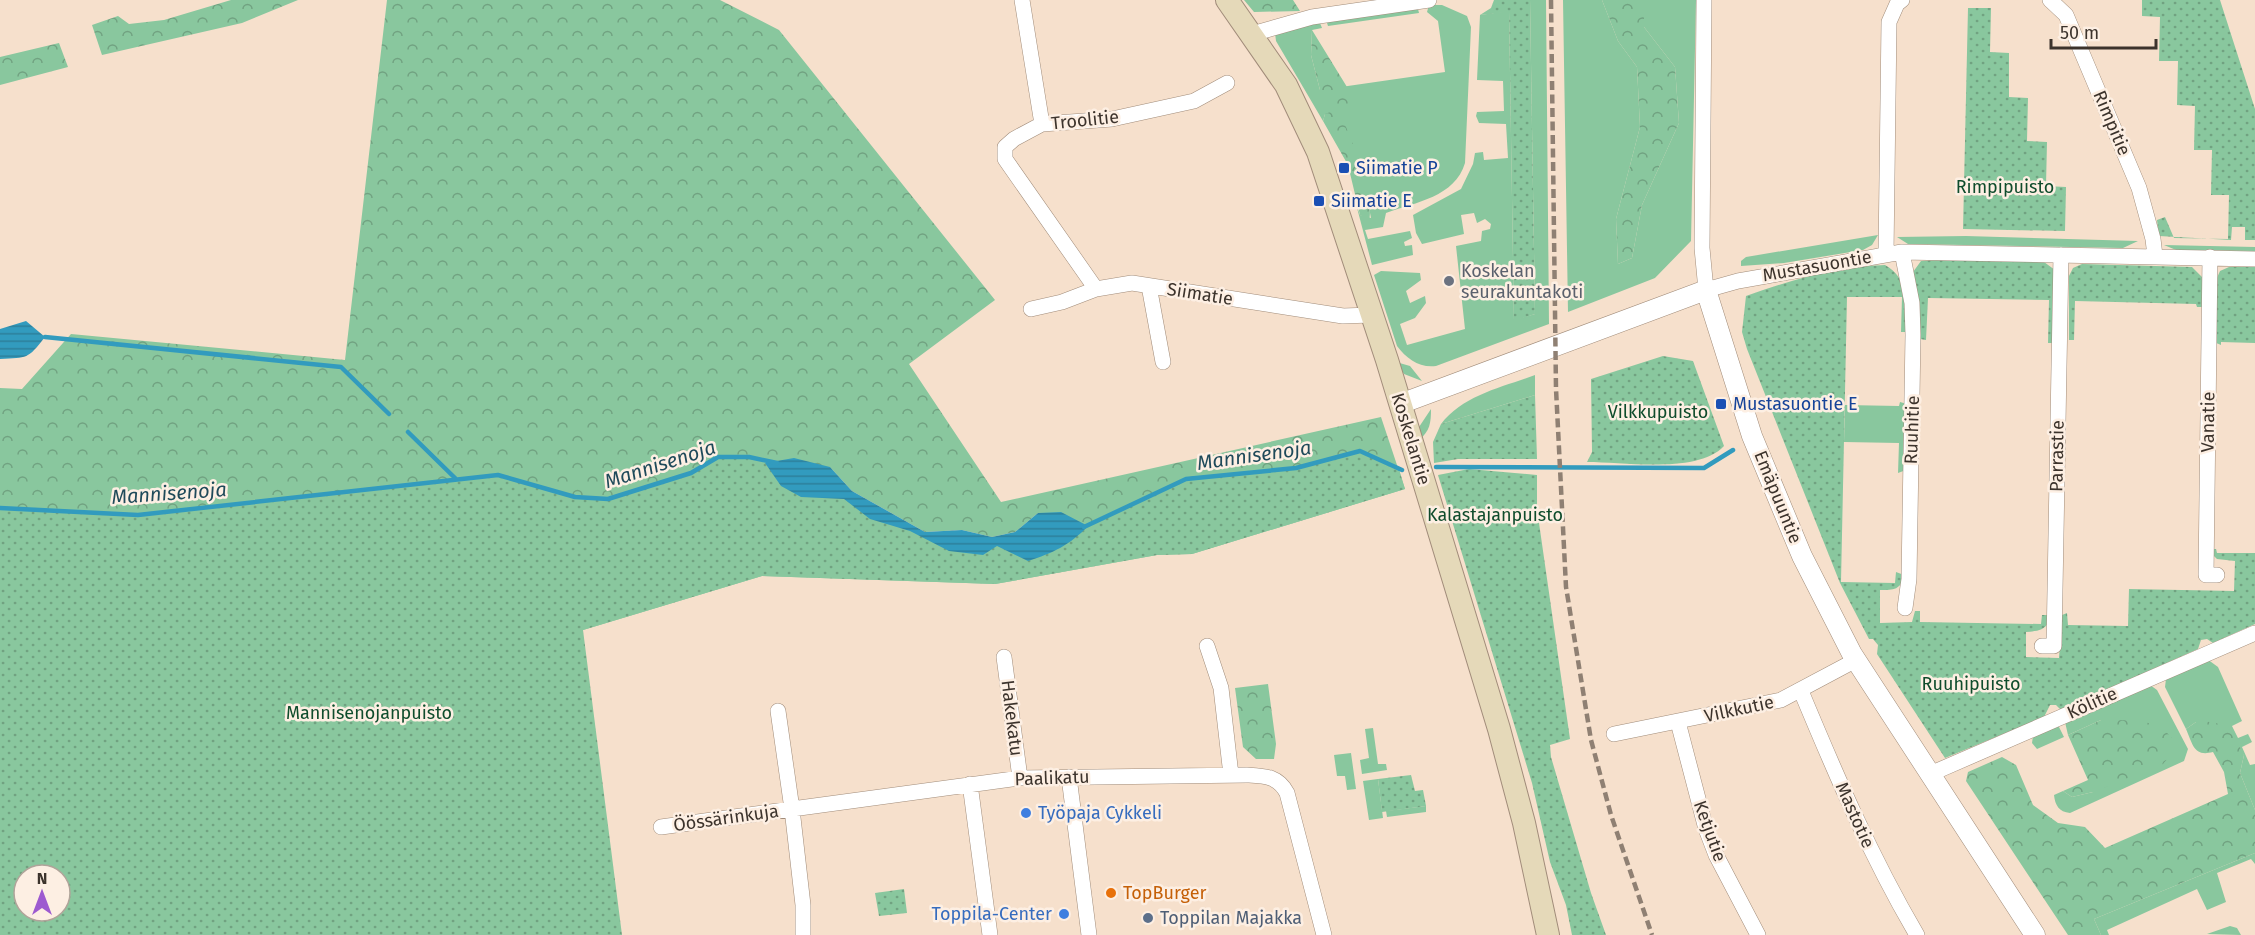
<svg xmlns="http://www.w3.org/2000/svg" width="2255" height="935" font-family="'Fira Sans',sans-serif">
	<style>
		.grass { fill: #89c79e }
		.forest { fill: url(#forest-crowns); fill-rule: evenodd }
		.park { fill: url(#park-dots); fill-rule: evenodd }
		.water { fill: url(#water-rules) }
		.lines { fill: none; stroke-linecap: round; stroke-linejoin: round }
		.stream { stroke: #329bbe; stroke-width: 4.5 }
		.minor-casing { stroke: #a18c7a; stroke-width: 16 }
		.tertiary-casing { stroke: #a18c7a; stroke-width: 21 }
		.secondary-casing { stroke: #a18c7a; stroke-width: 24 }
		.minor { stroke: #fff; stroke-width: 15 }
		.tertiary { stroke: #fff; stroke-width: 20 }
		.secondary { stroke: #e5d9b9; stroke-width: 22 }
		.rail { stroke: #8f8073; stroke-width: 4.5; stroke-dasharray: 9 4.5; stroke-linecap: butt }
		.transit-dot { fill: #1a4fb4; stroke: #fdefe3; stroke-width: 2 }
		.worship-dot { fill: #6b7280; stroke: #fdefe3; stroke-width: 2 }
		.shop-dot { fill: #3f7fe0; stroke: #fdefe3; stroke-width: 2 }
		.food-dot { fill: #e8710a; stroke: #fdefe3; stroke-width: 2 }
		.service-dot { fill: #5c6f8a; stroke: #fdefe3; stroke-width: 2 }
		.labels { text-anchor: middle; stroke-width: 5; stroke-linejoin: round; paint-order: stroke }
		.street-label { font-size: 18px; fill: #3c332c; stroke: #fdefe3 }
		.transit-label { font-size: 18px; fill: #164399; stroke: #fdefe3; text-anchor: start }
		.park-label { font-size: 18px; fill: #0f4c2c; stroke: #fdefe3 }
		.worship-label { font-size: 18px; fill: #5b616d; stroke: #fdefe3; text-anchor: start }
		.shop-label { font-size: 18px; fill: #366cbe; stroke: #fdefe3; text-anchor: start }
		.food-label { font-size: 18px; fill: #c56008; stroke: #fdefe3; text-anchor: start }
		.service-label { font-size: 18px; fill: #4e5e75; stroke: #fdefe3; text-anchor: start }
		.water-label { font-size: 20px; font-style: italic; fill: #1f4a5a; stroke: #fdefe3 }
	</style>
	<defs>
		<pattern id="forest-crowns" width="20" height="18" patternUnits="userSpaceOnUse" patternTransform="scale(1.5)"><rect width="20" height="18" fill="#89c79e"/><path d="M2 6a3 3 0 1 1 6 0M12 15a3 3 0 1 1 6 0" fill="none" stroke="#71a281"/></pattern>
		<pattern id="park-dots" width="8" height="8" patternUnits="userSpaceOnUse" patternTransform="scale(1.5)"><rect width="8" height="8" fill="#89c79e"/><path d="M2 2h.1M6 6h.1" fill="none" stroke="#71a281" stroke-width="1.8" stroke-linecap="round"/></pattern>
		<pattern id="water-rules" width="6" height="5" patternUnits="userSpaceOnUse" patternTransform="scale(1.5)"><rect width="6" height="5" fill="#329bbe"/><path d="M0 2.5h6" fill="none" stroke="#2c7f9b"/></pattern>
	</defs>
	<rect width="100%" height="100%" fill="#f6e0cc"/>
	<!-- grass -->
	<path class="grass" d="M1530,0H1546L1549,324L1436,366C1419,368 1407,359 1397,346L1374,275L1381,271L1420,273L1421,280L1406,291L1410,303L1425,296L1426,303L1415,318L1400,324L1407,345L1465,329L1456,246L1481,241L1482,231L1490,229L1491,224L1485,219L1477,223L1474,213L1461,215L1464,234L1422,244L1416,233L1413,215L1461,189L1473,164L1475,153L1483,152L1484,160L1508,158L1506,124L1479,123L1476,116L1477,112L1504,111L1503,81L1477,80L1480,15L1509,11L1514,320L1535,314Z
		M1563,0H1602L1618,41L1637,67L1640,127L1616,219L1618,264L1632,258L1642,205L1679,123L1675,67L1644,27V0H1696L1691,241L1655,278L1568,312Z
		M1429,5H1442L1467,16L1471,27L1465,163C1455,197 1416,202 1386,213L1383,227L1365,230L1368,239L1410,231L1412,238L1404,242L1405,246L1412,245L1413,255L1372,265L1356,204L1360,215L1371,218L1360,162L1325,114L1323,121L1276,41L1275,33L1320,23L1322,28L1312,30L1311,55L1320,90L1445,72L1438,21L1427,12Z
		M1418,9L1419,13L1328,26L1327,23L1328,20Z
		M1878,235L1872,245L1863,250L1784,263L1741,266V261L1746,257Z
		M1966,236L2138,241L2123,248L1908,244L1897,237Z
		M2164,245L2255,247V251L2176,250Z
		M1396,362L1410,366L1422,381L1404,374Z
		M1535,375V395L1441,424C1463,395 1503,387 1535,375Z
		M1900,402L1907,404L1906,470L1898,473L1899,443L1844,442L1845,405L1899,406Z
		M1431,409C1431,423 1430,431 1419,440V427Z
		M2207,659L2218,667L2242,721L2232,726L2238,738L2248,734L2252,742L2242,747L2250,765L2255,764V810L2240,773L2244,755L2196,722L2186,729L2165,687L2166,679Z
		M2150,685L2157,690L2188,749L2184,761L2070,813C2059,812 2055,805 2054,795L2063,791L2072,797L2093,792L2101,720L2068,735L2065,722Z
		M2058,725L2064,737L2037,749L2032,743L2033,736Z
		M1373,728L1378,764H1386L1387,770L1362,774L1360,760L1369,758L1365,729Z
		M1351,753L1356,789L1347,790L1345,776H1337L1334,755Z
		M1378,779L1383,818L1369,820L1363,781Z
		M1426,806V812L1387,817L1386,811Z
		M2255,853V864L2251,859L2217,873L2226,902L2207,910L2197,889L2107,930L2109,935H2101L2094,919Z
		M2230,926L2237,928L2241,935L2207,934Z"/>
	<!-- forest -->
	<path class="forest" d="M231,0H298L242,23L102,55L92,25L118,16L129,24L164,20Z
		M387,0H720L779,30L995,300L909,364L1001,502L1381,417L1405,489L1192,554L1157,555L995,584L762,576L583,630L0,615V388L22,389L71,334L345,360ZM830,467L852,491L925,532L962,530L992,537L1015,532L1038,513L1028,561L870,519Z
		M1244,0H1293L1300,11L1254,12Z
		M1602,0H1644V27L1675,67L1679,123L1642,205L1632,258L1618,264L1616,219L1640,127L1637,67L1618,41Z
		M1312,30L1347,87L1352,91L1347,106L1340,107L1320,90L1311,55Z
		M59,43L68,67L0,85V57Z
		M1333,111L1339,113C1350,130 1375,202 1369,220L1360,215L1348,165L1323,121L1325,114Z
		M1268,684L1276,744L1274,759H1256L1243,747L1235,688Z
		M2101,720C2126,721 2158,716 2173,740L2169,757L2163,764L2093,792L2072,797L2063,791L2088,780L2068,735Z
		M2196,722C2227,720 2231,730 2244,755L2240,773L2255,810V853L2094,919L2101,935H2068L1966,781L1968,772L2002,757L2016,765L2033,805L2058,823L2085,827L2105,848L2228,794L2224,772L2213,752C2194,757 2193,745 2186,729Z"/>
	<!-- park -->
	<path class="park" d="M1494,0H1530L1535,314L1514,321L1509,12L1480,15L1491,8Z
		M2142,0H2220L2255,109V240H2245V227H2232L2231,240L2159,236L2157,220L2165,217L2174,238L2228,239L2229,195H2211L2212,150H2194L2195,106L2177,105L2178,61H2159L2160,17L2142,16Z
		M1968,8H1991L1990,52L2009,53V97L2028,98L2027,141L2047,142L2046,186L2066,187L2065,231L1963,229Z
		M1938,260L2044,262L2055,270L2054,343H2048L2049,300L1928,298L1926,340L1920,339L1913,272L1921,261Z
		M2082,264L2192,267L2203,278L2204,307H2197L2196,304L2075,301L2074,340H2069V276L2073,268Z
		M1885,265C1910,278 1906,308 1907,332H1901L1902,297H1847L1841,582L1895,583L1896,572L1904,575C1901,590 1894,590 1880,590V623L1912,622L1915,611H1920V622L2041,624L2042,615H2048L2049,622C2043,631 2037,631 2026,632V657L2059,658L2062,615L2067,613L2068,625L2128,626L2129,589L2234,591L2235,561L2217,559L2212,554V549H2216L2217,553H2255V624L2213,643L2207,639L2201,640L2198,649L2061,710L2056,705H2050L2044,717L1945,758L1877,654L1878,645L1873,639H1869L1840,583L1747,349L1742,332L1746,296C1792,280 1836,266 1885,265Z
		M2229,267H2255V343L2221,342V345L2214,342L2216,280L2220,271Z
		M1663,356L1693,361L1724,446C1698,474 1625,462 1587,462L1592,452L1591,379Z
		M1535,395L1537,459H1458L1434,463L1433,442L1441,424Z
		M1360,451L1399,469L1405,489L1192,554L1157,555L995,584L762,576L583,630L622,935H0V508L138,515L498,475L575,497L608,499L691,473L718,457H749L821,473L878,513L956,548L1088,526L1186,479L1296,468ZM24,875H60V911H24Z
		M1469,469L1537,475V509L1570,739L1550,745L1551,757L1591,893L1606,935H1572L1566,905L1550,862L1532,783L1438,475Z
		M1411,775L1415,791L1423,790L1426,806L1382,812L1378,779Z
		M904,889L907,913L879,916L875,893Z"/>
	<!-- water -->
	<path class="water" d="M26,321L45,337C27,360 28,357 0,359V329Z
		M794,458L830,467L852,491L925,532L962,530L992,537L1015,532L1038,513L1061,512L1088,526C1070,545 1053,553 1028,561L997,546L983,555L949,551L910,531L870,519L844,499L801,497L781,486L765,463Z"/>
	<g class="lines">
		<!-- stream -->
		<path class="stream" d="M45,337L341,367L389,414
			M408,432L456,479
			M1436,467L1704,468L1733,450
			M0,508L138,515L498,475L575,497L608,499L691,473L718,457H749L777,463
			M1084,527L1186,479L1296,468L1360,451L1402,470"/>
		<!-- minor casing -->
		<g class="minor-casing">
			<path id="minor" d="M1022,0L1042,124
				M1704,0L1702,248L1706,290L1738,281L1902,252L2255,259
				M2050,0L2066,15L2139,188L2153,239L2155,256
				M1252,34L1312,17L1429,0
				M1902,252L1912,303L1913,335L1909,579L1905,608
				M1886,254L1889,22L1897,4L1902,0
				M2210,257L2206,575H2217
				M1149,286L1163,362
				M1096,289L1005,159V147L1014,139L1042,124L1112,119L1194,101L1227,83
				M1031,309L1062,302L1096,289L1132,283L1343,316L1371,315
				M1207,646L1221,688L1231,775
				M2042,646H2054L2061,255
				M1004,657L1020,778
				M1801,691C1836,775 1871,857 1917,935
				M1678,722L1706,829L1716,855L1758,935
				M1614,734L1781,700L1856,660
				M1930,774L2255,633
				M1069,777L1089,935
				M970,784L990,935
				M661,827L792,809L778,711
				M803,935V905L792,809L1020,778L1247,775C1265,776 1278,776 1287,793L1324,935"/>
		</g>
		<!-- tertiary casing -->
		<g class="tertiary-casing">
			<path id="tertiary" d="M1400,404L1706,290L1752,436L1802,556L1852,654L2035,935"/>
		</g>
		<!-- secondary casing -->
		<g class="secondary-casing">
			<path id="secondary" d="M1227,0L1286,85L1318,152L1387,360L1499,729L1524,823L1548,935"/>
		</g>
		<!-- minor -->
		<use href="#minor" class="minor"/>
		<!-- tertiary -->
		<use href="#tertiary" class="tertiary"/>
		<!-- secondary -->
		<use href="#secondary" class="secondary"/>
		<!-- rail -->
		<path class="rail" d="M1551,0L1556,389L1566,587L1591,740L1611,815L1652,935"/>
	</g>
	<!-- markers -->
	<g class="transit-dot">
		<rect x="1338" y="162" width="12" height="12" rx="3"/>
		<rect x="1313" y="195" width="12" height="12" rx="3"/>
		<rect x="1715" y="398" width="12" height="12" rx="3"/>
	</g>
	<circle class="worship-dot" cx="1449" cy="281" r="6"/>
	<g class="shop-dot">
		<circle cx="1026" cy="813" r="6"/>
		<circle cx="1064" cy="914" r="6"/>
	</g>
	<circle class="food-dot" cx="1111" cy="893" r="6"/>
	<circle class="service-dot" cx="1148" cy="918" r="6"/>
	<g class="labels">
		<!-- street labels -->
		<g class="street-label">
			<text transform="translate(1085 120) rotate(-6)" y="6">Troolitie</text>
			<text transform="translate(2112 123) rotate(67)" y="6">Rimpitie</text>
			<text transform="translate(1817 266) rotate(-10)" y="6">Mustasuontie</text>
			<text transform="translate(1200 294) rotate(9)" y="6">Siimatie</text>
			<text transform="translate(2208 422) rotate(-89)" y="6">Vanatie</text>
			<text transform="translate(1912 430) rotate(-88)" y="6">Ruuhitie</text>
			<text transform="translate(1411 439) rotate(73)" y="6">Koskelantie</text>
			<text transform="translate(2057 456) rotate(-89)" y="6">Parrastie</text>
			<text transform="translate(1778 497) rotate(68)" y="6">Emäpuuntie</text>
			<text transform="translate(2092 703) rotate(-24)" y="6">Kölitie</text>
			<text transform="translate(1739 709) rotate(-12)" y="6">Vilkkutie</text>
			<text transform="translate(1012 718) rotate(83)" y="6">Hakekatu</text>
			<text transform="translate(1052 778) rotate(-2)" y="6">Paalikatu</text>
			<text transform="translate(1855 815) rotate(66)" y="6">Mastotie</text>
			<text transform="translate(726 818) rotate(-8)" y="6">Öössärinkuja</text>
			<text transform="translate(1710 831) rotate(70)" y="6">Ketjutie</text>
		</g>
		<!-- transit labels -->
		<g class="transit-label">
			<text x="1356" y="174">Siimatie P</text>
			<text x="1331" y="207">Siimatie E</text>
			<text x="1733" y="410">Mustasuontie E</text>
		</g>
		<!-- park labels -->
		<g class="park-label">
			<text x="2005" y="193">Rimpipuisto</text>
			<text x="1658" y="418">Vilkkupuisto</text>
			<text x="1495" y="521">Kalastajanpuisto</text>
			<text x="1971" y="690">Ruuhipuisto</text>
			<text x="369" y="719">Mannisenojanpuisto</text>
		</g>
		<!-- worship labels -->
		<g class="worship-label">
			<text x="1461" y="277">Koskelan<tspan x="1461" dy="21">seurakuntakoti</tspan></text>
		</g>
		<!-- shop labels -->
		<g class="shop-label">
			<text x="1038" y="819">Työpaja Cykkeli</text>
			<text x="1052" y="920" text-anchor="end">Toppila-Center</text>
		</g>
		<!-- food labels -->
		<g class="food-label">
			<text x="1123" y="899">TopBurger</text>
		</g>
		<!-- service labels -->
		<g class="service-label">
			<text x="1160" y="924">Toppilan Majakka</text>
		</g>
		<!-- water labels -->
		<g class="water-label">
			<text transform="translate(1254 455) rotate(-8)" y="7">Mannisenoja</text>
			<text transform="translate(660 464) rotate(-18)" y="7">Mannisenoja</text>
			<text transform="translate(169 493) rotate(-4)" y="7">Mannisenoja</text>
		</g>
	</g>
	<!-- north arrow -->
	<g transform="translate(42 893)"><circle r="28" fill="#fdefe3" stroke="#b0a49a" stroke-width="1.5"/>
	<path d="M0-4.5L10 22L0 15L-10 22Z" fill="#9d5ad0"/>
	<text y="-9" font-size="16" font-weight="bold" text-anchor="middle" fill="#3c332c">N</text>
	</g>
	<!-- scale -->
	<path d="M2051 39v9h105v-9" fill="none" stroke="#3c332c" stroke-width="3"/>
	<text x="2060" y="39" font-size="18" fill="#3c332c" stroke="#fdefe3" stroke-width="4.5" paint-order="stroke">50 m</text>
</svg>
